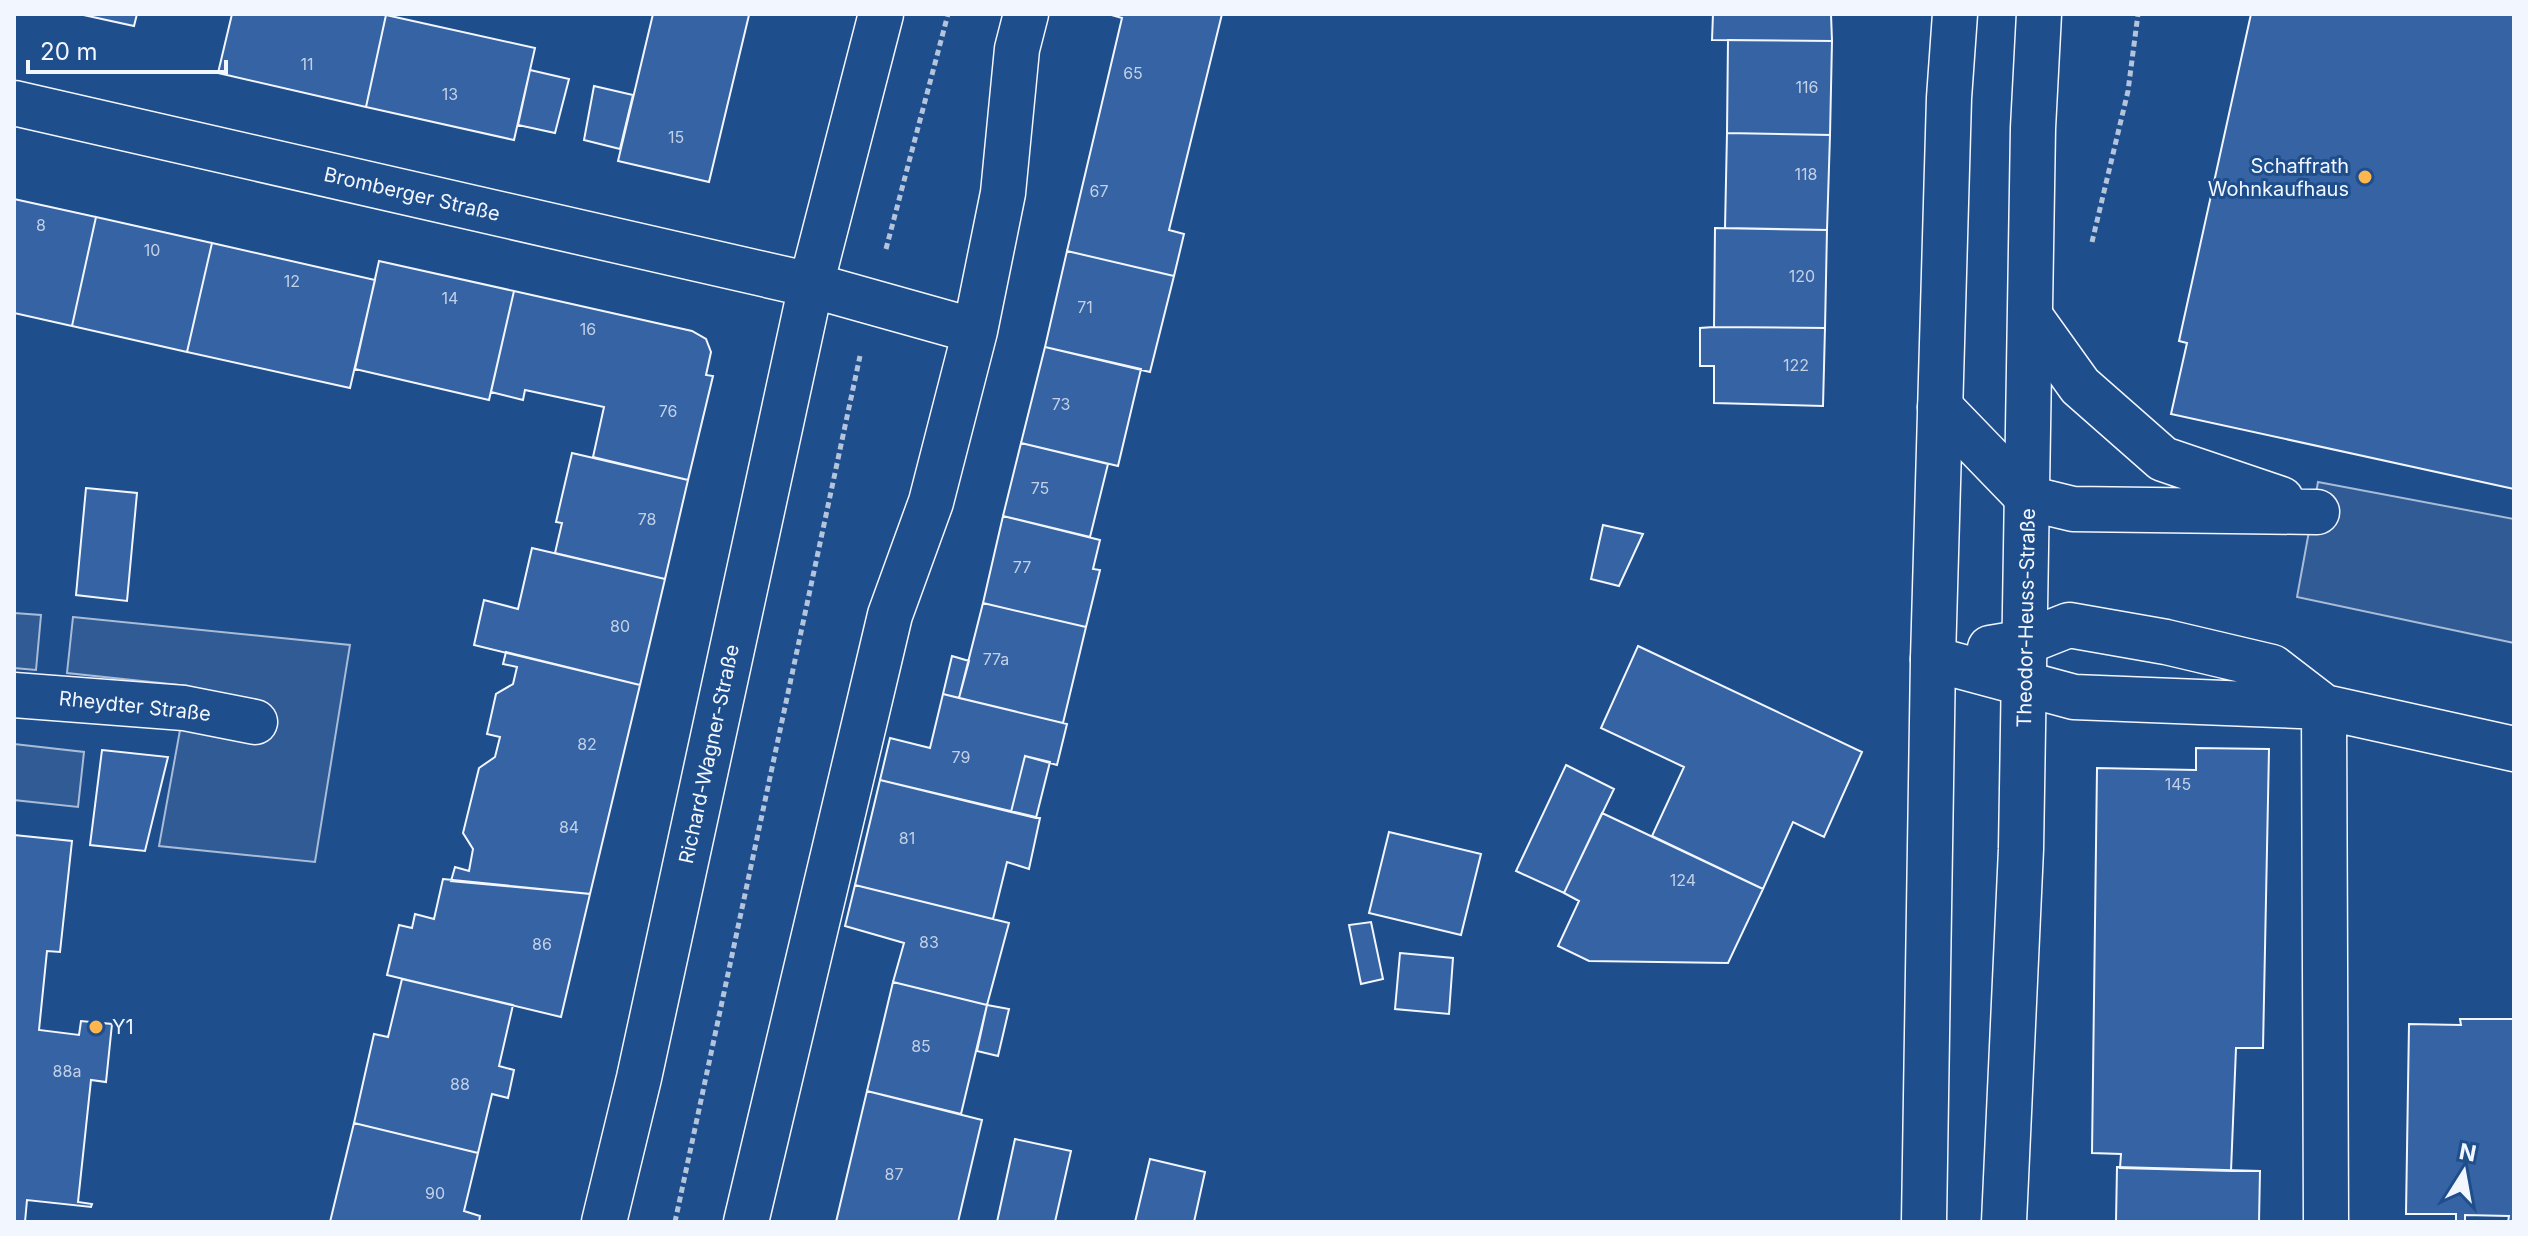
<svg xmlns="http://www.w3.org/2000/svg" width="2528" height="1236" font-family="Inter,sans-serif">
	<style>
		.built { fill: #305b95; stroke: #a8bbd7; stroke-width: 2 }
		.building { fill: #3563a3; stroke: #f2f6ff; stroke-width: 2 }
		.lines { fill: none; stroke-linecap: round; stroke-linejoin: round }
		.minor-casing { stroke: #f2f6ff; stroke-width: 47 }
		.major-casing { stroke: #f2f6ff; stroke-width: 47 }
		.path { stroke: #b3c4dc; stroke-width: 5; stroke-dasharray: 6 4; stroke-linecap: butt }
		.minor { stroke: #1f4e8c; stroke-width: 44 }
		.major { stroke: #1f4e8c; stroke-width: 44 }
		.poi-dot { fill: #ffb74d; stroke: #1f4e8c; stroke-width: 3 }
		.labels { text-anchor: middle; stroke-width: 6; stroke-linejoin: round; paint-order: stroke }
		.number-label { font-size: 16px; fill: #c3d1e8 }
		.poi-label { font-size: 20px; fill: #f2f6ff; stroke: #1f4e8c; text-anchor: end }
		.street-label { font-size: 20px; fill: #f2f6ff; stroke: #1f4e8c }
	</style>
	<rect width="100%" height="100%" fill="#1f4e8c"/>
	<!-- built -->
	<path class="built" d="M2318,482L2514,519V643L2297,597Z
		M14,613L41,615L36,670L14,668Z
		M73,617L350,645L315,862L159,846L188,686L67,673Z
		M14,744L84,752L78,807L14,800Z"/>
	<!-- building -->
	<path class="building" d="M79,14H137L134,26Z
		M232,14L386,15L366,107L218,73Z
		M653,14L749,15L709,182L618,161Z
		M1108,14H1222L1169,230L1184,234L1174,276L1067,251L1122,18Z
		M1713,14H1831L1832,41L1712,40Z
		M2251,14H2514V489L2171,414L2187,343L2179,341Z
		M386,15L535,48L514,140L366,107Z
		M1728,40L1832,41L1830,135L1727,133Z
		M530,70L569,79L555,133L518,125Z
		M594,86L633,95L620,149L584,140Z
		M1727,133L1830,135L1827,230L1725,228Z
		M14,199L96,217L72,326L14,313Z
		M96,217L212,243L187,352L72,326Z
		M1715,228L1827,230L1825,328L1714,327Z
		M212,243L375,280L350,388L187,352Z
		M1067,251L1174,276L1150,372L1045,347Z
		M379,261L514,291L489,400L355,369Z
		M514,291L692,331L706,339L711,352L706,375L713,376L688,480L593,457L604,407L525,390L523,400L491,392Z
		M1714,327L1825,328L1823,406L1714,403V366H1700V328Z
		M1045,347L1141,369L1118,466L1021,443Z
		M1021,443L1108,464L1090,537L1003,516Z
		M572,453L688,480L665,579L555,553L562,523L556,522Z
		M86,488L137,493L127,601L76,595Z
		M1003,516L1100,540L1093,569L1100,570L1086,627L983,603Z
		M1603,525L1643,534L1619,586L1591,579Z
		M532,548L665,579L640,685L474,645L484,600L518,609Z
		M983,603L1086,627L1063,723L959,698Z
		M1638,646L1862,752L1824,837L1793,822L1763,889L1652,836L1684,767L1601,728Z
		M506,652L640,685L590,894L451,881L455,867L469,871L473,849L463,833L479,768L495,757L500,737L487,734L496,694L513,684L517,667L503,664Z
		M952,656L969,661L959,698L943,694Z
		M943,694L1067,724L1057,765L1025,756L1011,812L880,780L890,738L930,748Z
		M2196,748L2269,749L2263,1048H2236L2231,1171L2120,1168L2121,1154L2092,1153L2097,768L2196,770Z
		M102,750L168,757L145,851L90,845Z
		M1025,756L1050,762L1036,818L1011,812Z
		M1566,765L1614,789L1564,893L1516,871Z
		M880,780L1040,818L1029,869L1007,862L993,919L855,885Z
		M1602,813L1763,889L1728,963L1589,961L1558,946L1579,901L1564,893Z
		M1389,832L1481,854L1461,935L1369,913Z
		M14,835L72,841L60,952L47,951L39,1030L79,1035L81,1021L112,1024L106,1082L91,1080L78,1202L92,1204L91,1207L27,1200L25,1222H14Z
		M443,879L590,894L561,1017L387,975L399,925L412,928L415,914L434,919Z
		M855,885L1009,923L987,1005L893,982L904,943L845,926Z
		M1371,922L1383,979L1361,984L1349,925Z
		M1400,953L1453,958L1449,1014L1395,1009Z
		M402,979L513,1005L499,1066L514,1070L508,1098L492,1094L478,1153L354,1123L374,1034L388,1037Z
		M893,982L987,1005L961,1114L867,1091Z
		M987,1005L1009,1009L998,1056L977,1051Z
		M2460,1019H2514V1222H2508L2509,1216L2465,1215V1222H2456V1214H2406L2409,1024L2461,1025Z
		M867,1091L982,1120L958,1222H836Z
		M354,1123L478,1153L464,1211L480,1216L479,1222H330Z
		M1015,1139L1071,1151L1055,1222H997Z
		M1150,1159L1205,1172L1194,1222H1135Z
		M2117,1167L2260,1171L2259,1222H2116Z"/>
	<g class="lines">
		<!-- minor casing -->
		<g class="minor-casing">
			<path id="minor" d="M14,103L811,285L975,331
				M2032,319L2080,386L2163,459L2281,499
				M1940,407L2028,498L2073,509L2317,512
				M1990,648L2026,642L2069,625L2166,642L2272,667L2324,707
				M1933,659L2074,697L2324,707L2514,749
				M14,695L184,708L255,722
				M2324,707L2326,1222
				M604,1222L639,1078L811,285L881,14
				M746,1222L890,615L931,502L975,331L1003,193L1017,49L1026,14"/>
		</g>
		<!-- major casing -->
		<g class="major-casing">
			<path id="major" d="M1924,1222L1933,659L1949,98L1955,14
				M2004,1222L2021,849L2033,128L2039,14"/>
		</g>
		<!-- path -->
		<path class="path" d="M2092,242L2128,91L2138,14
			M886,249L948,14
			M675,1222L860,356"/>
		<!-- minor -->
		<use href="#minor" class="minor"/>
		<!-- major -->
		<use href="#major" class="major"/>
	</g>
	<!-- markers -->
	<g class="poi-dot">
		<circle cx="2365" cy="177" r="8"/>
		<circle cx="96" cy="1027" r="8"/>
	</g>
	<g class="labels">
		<!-- number labels -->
		<g class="number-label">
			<text x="307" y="70">11</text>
			<text x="1133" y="79">65</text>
			<text x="1807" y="93">116</text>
			<text x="450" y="100">13</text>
			<text x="676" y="143">15</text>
			<text x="1806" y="180">118</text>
			<text x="1099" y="197">67</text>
			<text x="41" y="231">8</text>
			<text x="152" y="256">10</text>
			<text x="1802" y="282">120</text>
			<text x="292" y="287">12</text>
			<text x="450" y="304">14</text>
			<text x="1085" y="313">71</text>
			<text x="588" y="335">16</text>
			<text x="1796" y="371">122</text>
			<text x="1061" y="410">73</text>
			<text x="668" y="417">76</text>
			<text x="1040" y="494">75</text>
			<text x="647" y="525">78</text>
			<text x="1022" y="573">77</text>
			<text x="620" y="632">80</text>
			<text x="996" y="665">77a</text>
			<text x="587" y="750">82</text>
			<text x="961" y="763">79</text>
			<text x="2178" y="790">145</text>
			<text x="569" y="833">84</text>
			<text x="907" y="844">81</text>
			<text x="1683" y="886">124</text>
			<text x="929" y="948">83</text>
			<text x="542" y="950">86</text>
			<text x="921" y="1052">85</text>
			<text x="67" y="1077">88a</text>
			<text x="460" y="1090">88</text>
			<text x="894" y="1180">87</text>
			<text x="435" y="1199">90</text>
		</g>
		<!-- poi labels -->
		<g class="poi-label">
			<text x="2349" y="173">Schaffrath<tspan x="2349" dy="23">Wohnkaufhaus</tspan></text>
			<text x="112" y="1034" text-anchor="start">Y1</text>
		</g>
		<!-- street labels -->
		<g class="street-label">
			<text transform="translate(412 194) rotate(13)" y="7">Bromberger Straße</text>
			<text transform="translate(2026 618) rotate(-89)" y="7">Theodor-Heuss-Straße</text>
			<text transform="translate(135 706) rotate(6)" y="7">Rheydter Straße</text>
			<text transform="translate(709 754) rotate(-78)" y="7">Richard-Wagner-Straße</text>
		</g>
	</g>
	<!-- border -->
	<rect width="2528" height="1236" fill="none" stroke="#f2f6ff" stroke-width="32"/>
	<!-- north arrow -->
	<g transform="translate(2464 1172) rotate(11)" stroke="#1f4e8c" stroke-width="6" paint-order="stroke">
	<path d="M0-6L14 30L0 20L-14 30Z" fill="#f2f6ff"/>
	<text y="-12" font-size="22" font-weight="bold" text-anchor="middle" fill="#f2f6ff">N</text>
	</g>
	<!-- scale -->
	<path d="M28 60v12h198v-12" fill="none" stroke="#f2f6ff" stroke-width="4"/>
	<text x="40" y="60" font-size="24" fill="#f2f6ff" stroke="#1f4e8c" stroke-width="6" paint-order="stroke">20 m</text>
</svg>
